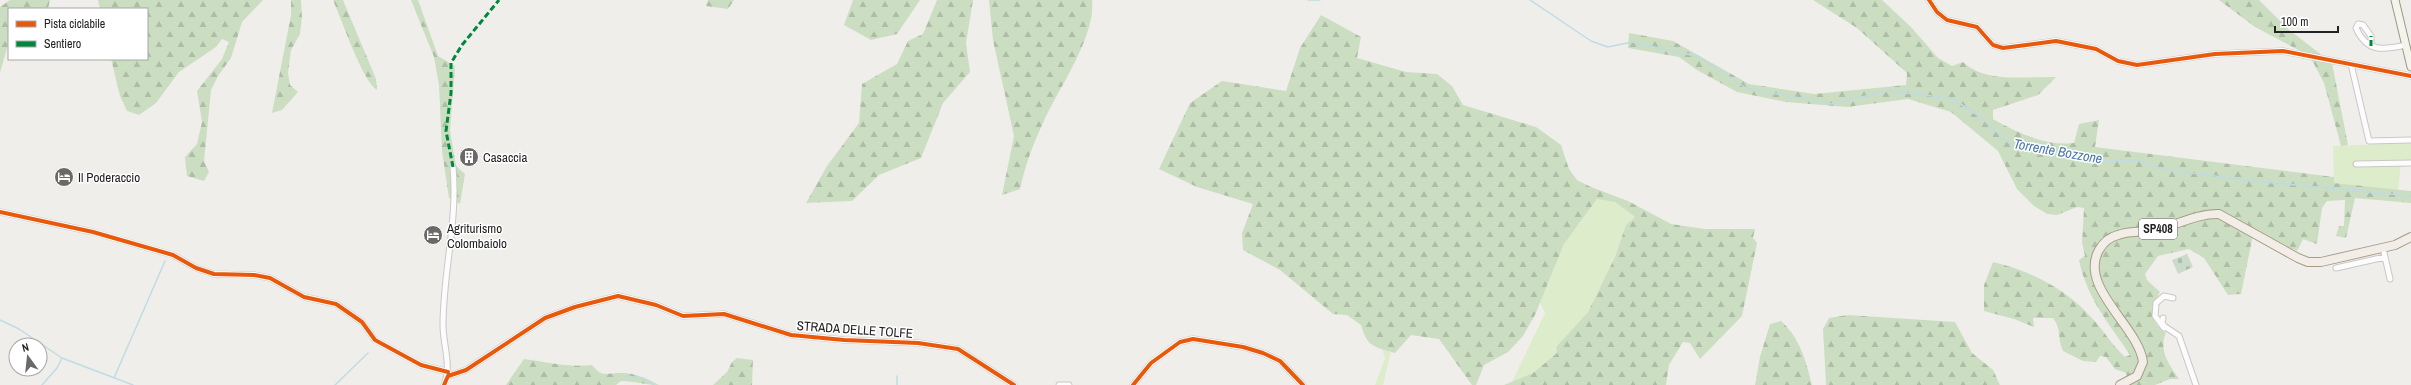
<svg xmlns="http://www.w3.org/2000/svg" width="2411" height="385" font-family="'Archivo Narrow',sans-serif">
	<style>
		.grass { fill: #ddeccb }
		.forest { fill: url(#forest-firs) }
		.cemetery { fill: url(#cemetery-stones) }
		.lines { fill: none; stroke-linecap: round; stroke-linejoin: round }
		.stream { stroke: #bfdbe3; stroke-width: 1.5 }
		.street-casing { stroke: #c9c8c7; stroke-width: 7 }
		.secondary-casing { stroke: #999a82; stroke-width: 9 }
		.primary-casing { stroke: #a79c86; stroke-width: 10 }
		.street { stroke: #fdfcfc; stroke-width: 5 }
		.secondary { stroke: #f4f4ed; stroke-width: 7 }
		.primary { stroke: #f3ede7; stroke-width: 8 }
		.quiet { stroke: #00873e; stroke-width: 3; stroke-dasharray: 6 3; stroke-linecap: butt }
		.cycleway-casing { stroke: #fff; stroke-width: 6 }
		.cycleway { stroke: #e8590c; stroke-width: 4 }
		.labels { text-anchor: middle; stroke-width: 3; stroke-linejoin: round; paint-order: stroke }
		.shield { fill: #fff; stroke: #646464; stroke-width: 1 }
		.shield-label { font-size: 12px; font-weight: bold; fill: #222 }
		.poi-label { font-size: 13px; fill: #222; stroke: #fff; text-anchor: start }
		.street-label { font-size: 13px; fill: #222; stroke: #fff }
		.water-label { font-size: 14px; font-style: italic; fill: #4a7aab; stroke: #fff }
	</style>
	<defs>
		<pattern id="forest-firs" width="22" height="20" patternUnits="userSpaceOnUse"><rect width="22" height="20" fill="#cbdec1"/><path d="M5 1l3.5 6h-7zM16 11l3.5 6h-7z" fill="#aebea6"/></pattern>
		<pattern id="cemetery-stones" width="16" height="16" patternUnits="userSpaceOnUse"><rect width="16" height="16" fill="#cadbca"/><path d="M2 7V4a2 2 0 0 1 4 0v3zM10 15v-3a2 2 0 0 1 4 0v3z" fill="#adbcad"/></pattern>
	</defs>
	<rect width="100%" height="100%" fill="#f0eeeb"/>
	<!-- grass -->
	<path class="grass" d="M2411,143V162L2401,164L2398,190L2334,183L2333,146Z
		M1597,199L1615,202L1635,217L1626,225L1615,257L1588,312L1556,347L1557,353L1533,373L1512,382L1545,313L1540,302L1564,244Z
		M1382,349L1391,352L1383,385H1375L1385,358Z"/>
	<!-- forest -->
	<path class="forest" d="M10,0H50L48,9H9V41L0,73V7Z
		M98,0H263L242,22L231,58L218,76L211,90L204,161L209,172L204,181L187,176L185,157L197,144L202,122L197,91L222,59L229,42L222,39L216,47L179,72L156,103L139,115L127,111L120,96L111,59H147V9H100Z
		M291,0H301L302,17L300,34L291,50L288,73L290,85L298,92L282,110L272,113L291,15Z
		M333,0H343L376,79L377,90C363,82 341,18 333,0Z
		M411,0H418L438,56L455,66L450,131L456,166L465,174L460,204L449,198L442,151L439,85L434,57Z
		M708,0H734L728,9L706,6Z
		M853,0H920L897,34L871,40L844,25Z
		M937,0H973L966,43L970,72L943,103L921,158L879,175L852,201L806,203L827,166L859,123L862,84L897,64L908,41L923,34Z
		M989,0H1092C1096,37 1058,89 1043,123C1033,144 1025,166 1020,189L1002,195L1014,136L993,40Z
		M1813,0H1882L1911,27L1938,58L1952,66L1963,62C1986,84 2026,76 2056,77L2038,95L1993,110V119C2018,133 2045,146 2074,143L2079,124L2099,120L2095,147L2334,177V183L2411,191V203L2355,198L2346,238L2336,236L2339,226H2344L2345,200L2327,201L2322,208L2317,244L2303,239L2297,251L2254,230L2241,294L2228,295L2204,258L2189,249L2158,256L2145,274L2147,280L2160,292C2151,309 2149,322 2166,333C2158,351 2170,366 2179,379H2170L2155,385H2129L2126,373L2115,369L2106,357L2100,356L2096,362L2083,361L2063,351C2057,338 2062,330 2053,318H2033L2034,327L2014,319L1984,311V285L1993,262C2028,270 2065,288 2089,315C2102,328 2111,344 2125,357L2130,355C2109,323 2087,299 2079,260L2085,256L2082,243L2084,208L2077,207L2057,215L2047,214L2034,206L2017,189L1998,151L1951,112L1908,99L1847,107L1786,102L1737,92L1697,70L1679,57L1628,48L1629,33L1673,41L1749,84L1814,94L1906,85L1907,73L1857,28Z
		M2219,0H2259L2288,29L2332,63L2348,145L2341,146L2324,83L2313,62L2304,53L2255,27Z
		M1321,15L1361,37L1357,58L1406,72L1437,74L1452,86L1463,105L1536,127L1561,145L1569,169L1577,180L1591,187L1628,201L1671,224L1705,229H1755L1753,238L1757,243L1742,316L1700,359L1690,343L1683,342L1669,365L1666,385H1504L1533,373L1557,353L1556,347L1588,312L1615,257L1626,225L1635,217L1615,202L1597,199L1564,244L1535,315L1523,336L1508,352L1484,365L1476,385H1472L1439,339L1411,335L1395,353C1375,347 1367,347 1361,325L1347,315L1333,314L1280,270L1243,250L1242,233L1253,204L1197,187L1159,169L1190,103L1222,81L1286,91L1300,48Z
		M1848,315L1955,322L1972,353L1993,370L2000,385H1826L1823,329L1829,318Z
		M1781,321C1800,338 1806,361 1812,385H1755L1760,357L1770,324Z
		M737,358L753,360L752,385H713L727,372L732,362Z
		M524,359C547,362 569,368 592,365C603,378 605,373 620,373C633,372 648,379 659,385C646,385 634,381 621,381L616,385H506Z"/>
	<!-- cemetery -->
	<path class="cemetery" d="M2187,254L2193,267L2178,274L2172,260Z"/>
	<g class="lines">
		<!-- stream -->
		<path class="stream" d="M1308,0H1320
			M1530,0L1591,41L1608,47L1632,42L1700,57L1746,88L1831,104L1888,91L1951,98L1979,116L2011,145L2036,150L2050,148L2100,160L2140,161L2162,169L2245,180L2411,196
			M0,320L19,329L62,358L133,385
			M626,376L643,378L654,385
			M897,376V385
			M114,378L165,261
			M42,385L57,368L62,358
			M335,385L368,353"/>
		<!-- street casing -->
		<g class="street-casing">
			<path id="street" d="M1929,0L1937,12L1947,20L1977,27L1993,45L2003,48L2056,41L2096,49L2118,61L2137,65L2215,54L2283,51L2411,76
				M2371,46V36L2363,25L2358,24L2356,28C2367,53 2383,50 2406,45
				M2351,64L2369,141L2411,140
				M2356,164L2411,163
				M0,212L93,232L173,255L196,268L214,274L254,275L270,278L304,297L336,304L362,322L375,340L421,365L448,372
				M2383,248L2390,279
				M2336,268L2385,257
				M2163,318L2162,322L2164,326L2179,336L2196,385
				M2164,328L2155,316L2156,303L2164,296L2173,298
				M448,376L466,370L545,318L575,307L618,296L656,305L683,316L724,314L791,335L844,340L918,343L958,349L1014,385
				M444,385C452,366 443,345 443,325C443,272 458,221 453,167
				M1059,385H1069
				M1133,385L1151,363L1180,342L1193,339L1243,347L1263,353L1280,361L1303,385"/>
		</g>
		<!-- secondary casing -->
		<g class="secondary-casing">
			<path id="secondary" d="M2395,0L2411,67"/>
		</g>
		<!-- primary casing -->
		<g class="primary-casing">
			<path id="primary" d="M2120,385L2137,376L2143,362C2139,327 2078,287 2099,250C2103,243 2110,237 2118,235C2128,231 2140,232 2151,231C2173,227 2197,213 2219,214L2298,258L2308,262H2321L2395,245L2411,237"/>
		</g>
		<!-- street -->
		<use href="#street" class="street"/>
		<!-- secondary -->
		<use href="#secondary" class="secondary"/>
		<!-- primary -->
		<use href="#primary" class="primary"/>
		<!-- quiet -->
		<path class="quiet" d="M2371,46V36
			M453,167L446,131L451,93V63L462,45L499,0"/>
		<!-- cycleway casing -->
		<g class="cycleway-casing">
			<path id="cycleway" d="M1929,0L1937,12L1947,20L1977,27L1993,45L2003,48L2056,41L2096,49L2118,61L2137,65L2215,54L2283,51L2411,76
				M0,212L93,232L173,255L196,268L214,274L254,275L270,278L304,297L336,304L362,322L375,340L421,365L448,372
				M444,385L448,376L466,370L545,318L575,307L618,296L656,305L683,316L724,314L791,335L844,340L918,343L958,349L1014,385
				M1133,385L1151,363L1180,342L1193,339L1243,347L1263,353L1280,361L1303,385"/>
		</g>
		<!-- cycleway -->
		<use href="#cycleway" class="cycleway"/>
	</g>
	<!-- icons -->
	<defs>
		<g id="building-disc" transform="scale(1)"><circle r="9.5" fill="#6a6968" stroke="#fff"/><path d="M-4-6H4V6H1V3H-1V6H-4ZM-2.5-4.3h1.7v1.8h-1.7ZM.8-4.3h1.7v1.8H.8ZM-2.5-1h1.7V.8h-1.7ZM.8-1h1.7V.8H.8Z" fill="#fff"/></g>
		<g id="hotel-disc" transform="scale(1)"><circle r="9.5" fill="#6a6968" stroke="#fff"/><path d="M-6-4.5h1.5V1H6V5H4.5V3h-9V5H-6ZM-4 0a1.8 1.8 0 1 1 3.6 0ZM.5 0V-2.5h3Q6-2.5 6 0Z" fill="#fff"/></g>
	</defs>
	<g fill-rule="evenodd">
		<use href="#building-disc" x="469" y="157"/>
		<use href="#hotel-disc" x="64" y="177"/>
		<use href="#hotel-disc" x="433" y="235"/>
	</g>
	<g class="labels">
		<!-- shield labels -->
		<rect class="shield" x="2139" y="219" width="38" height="20" rx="3"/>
		<g class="shield-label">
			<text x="2158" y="233">SP408</text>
		</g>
		<!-- poi labels -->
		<g class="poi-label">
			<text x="483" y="162">Casaccia</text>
			<text x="78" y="182">Il Poderaccio</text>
			<text x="447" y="233">Agriturismo<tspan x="447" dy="15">Colombaiolo</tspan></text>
		</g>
		<!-- street labels -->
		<g class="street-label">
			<text transform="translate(855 329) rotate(4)" y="5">STRADA DELLE TOLFE</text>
		</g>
		<!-- water labels -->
		<g class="water-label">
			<text transform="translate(2058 151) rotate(10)" y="5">Torrente Bozzone</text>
		</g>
	</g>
	<!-- legend -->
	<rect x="8" y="8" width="140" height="52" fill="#ffffff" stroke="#a7a7a7"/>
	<rect x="16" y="21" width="20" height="6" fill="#e8590c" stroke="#a7a7a7"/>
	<text x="44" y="28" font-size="12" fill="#222222">Pista ciclabile</text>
	<rect x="16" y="41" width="20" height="6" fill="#00873e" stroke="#a7a7a7"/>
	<text x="44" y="48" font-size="12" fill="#222222">Sentiero</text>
	<!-- north arrow -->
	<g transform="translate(28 357) rotate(345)"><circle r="19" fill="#ffffff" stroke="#a7a7a7"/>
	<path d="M0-3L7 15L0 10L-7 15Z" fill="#6a6968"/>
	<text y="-6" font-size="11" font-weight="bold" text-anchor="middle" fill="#222222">N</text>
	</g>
	<!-- scale -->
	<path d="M2275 26v6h63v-6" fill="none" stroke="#222222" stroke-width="2"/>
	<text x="2281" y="26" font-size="12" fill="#222222" stroke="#ffffff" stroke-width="3" paint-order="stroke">100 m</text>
</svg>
